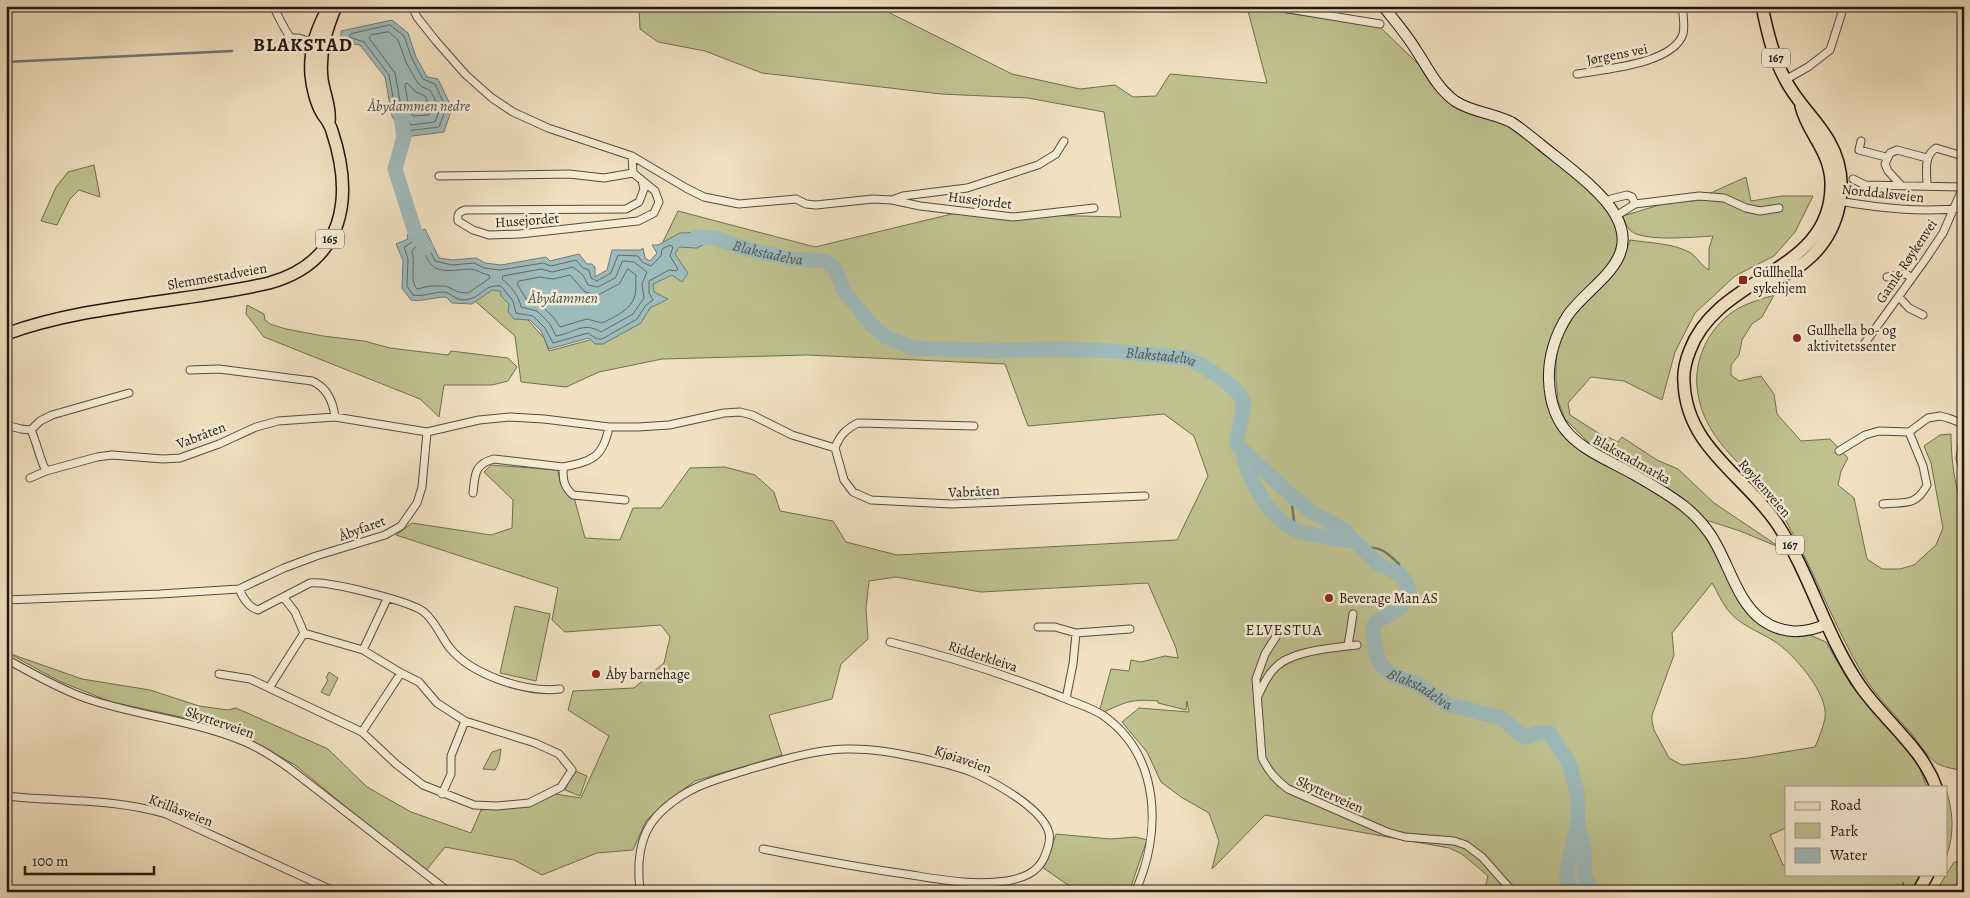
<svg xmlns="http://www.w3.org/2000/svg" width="1970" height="898" font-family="Alegreya,serif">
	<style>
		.green { fill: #bfc18f; stroke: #716c50; fill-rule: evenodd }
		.water { fill: #9ebbbc; stroke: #6d7978 }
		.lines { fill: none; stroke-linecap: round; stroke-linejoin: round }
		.shore { stroke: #606967; stroke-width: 1 }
		.stream { stroke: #6d7978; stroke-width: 2.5 }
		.river { stroke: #9ebbbc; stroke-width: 15 }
		.minor-casing { stroke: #564a3e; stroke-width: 9 }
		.secondary-casing { stroke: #231712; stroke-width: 12 }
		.primary-casing { stroke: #231712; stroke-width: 14 }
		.minor { stroke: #f6ecd6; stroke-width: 7 }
		.secondary { stroke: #f6ecd6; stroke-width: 10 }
		.primary { stroke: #f1e1c0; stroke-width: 11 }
		.poi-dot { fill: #8f2418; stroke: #f6ecd6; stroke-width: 2 }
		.labels { text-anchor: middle; stroke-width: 5; stroke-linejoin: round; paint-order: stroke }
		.shield { fill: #f6ecd6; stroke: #62574d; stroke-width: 1 }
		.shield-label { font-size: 12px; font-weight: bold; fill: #231712 }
		.street-label { font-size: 14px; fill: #231712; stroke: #f6ecd6 }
		.poi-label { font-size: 14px; fill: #231712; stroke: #f6ecd6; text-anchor: start }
		.water-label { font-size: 15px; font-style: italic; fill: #4e504e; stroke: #f6ecd6 }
		.neighbourhood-label { font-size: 15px; letter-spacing: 1px; fill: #231712; stroke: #f6ecd6 }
		.district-label { font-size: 19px; font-weight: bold; letter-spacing: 1px; fill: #231712; stroke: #f6ecd6 }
	</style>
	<rect width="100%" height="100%" fill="#f1e1c0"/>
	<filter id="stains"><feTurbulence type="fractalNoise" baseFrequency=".004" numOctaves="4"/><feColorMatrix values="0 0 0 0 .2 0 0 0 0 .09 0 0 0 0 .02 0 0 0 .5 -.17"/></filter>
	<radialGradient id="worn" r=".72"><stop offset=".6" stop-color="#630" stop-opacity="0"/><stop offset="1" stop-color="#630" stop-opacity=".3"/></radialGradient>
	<!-- green -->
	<path class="green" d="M639,6H869L882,9L1012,74L1080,89L1115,85L1133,97L1156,96L1170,74L1267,83L1247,7L1380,27L1446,91L1527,135L1604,198L1624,244L1555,339L1550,391L1562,421L1575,436L1667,496L1696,521L1762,620L1803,632L1826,642L1851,685L1917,761L1927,787H1786V828L1770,835L1783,865H1786V874H1922L1913,892H1905L1903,882L1901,892H1484L1488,876L1462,854L1449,848L1265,815L1212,869L1219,841L1209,813L1181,797L1161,782L1147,752L1122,722L1139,708L1189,712L1187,701L1186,710L1158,703V701C1132,699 1128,701 1104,712L1100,709L1111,669L1129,671L1131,660L1141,662L1165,656L1178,658L1176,648L1148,583L981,592L896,577L869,581L866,608L868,639L841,664L832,699L769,715L782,755L695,781L662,805L646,821L633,850L597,853L542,875L514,860L445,847L425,872L295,765L252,741L181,717L111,702L59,681L8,653L82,679L150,690L199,706L228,710L236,708L328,749L367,787L411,812L471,833L481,810L530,805L555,794L581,798L609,736L568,710L573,691L634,688L664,663L670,637L661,625L565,632L552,620L558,588L396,535L412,523L491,535L512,528L513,500L484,472L491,465L558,470C560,484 561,491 574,497L585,538L620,540L633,508H661L690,468L725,467L755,475L774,492L780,511L833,521L846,542L897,555L1177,540L1208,476L1194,436L1164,414L1028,426L1005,364L807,355L662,359L599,372L566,387L521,382L515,336L475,301L494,282L544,338L549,351L619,332L678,211L815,247L956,213L1121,217L1104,112L1028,98L941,94L762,73L705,51L658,42L640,29ZM1712,583C1717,591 1721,601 1727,609C1739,625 1758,631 1774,641C1793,653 1829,694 1825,718C1823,728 1819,738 1815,747L1748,758L1682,765L1669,758L1654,730L1652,721V715L1674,655L1672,633Z
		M94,165L100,197L79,190L70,199L57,225L41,221L56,187L68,172Z
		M1746,177L1751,201L1782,196H1813L1795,232L1774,256L1735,276L1695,313L1675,352L1662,400L1624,381L1591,377L1568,403L1570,415L1603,436V438L1606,440L1608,437L1618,442L1622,437L1657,460L1678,469L1714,503L1781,548L1740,531L1700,518L1591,445L1565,419L1558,401L1556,379V362L1559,342L1573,317L1623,260L1630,240C1649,243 1672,243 1689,252C1697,256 1701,266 1709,270V248L1713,236C1692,237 1656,241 1636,234C1628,231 1625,223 1623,216L1669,202L1693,201Z
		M1774,295L1762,317L1752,324L1745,335L1742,340L1739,355L1731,365V375L1739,381L1761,376L1774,394L1777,414L1801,441L1830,439L1848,458L1841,471L1838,485L1854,498L1867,559L1882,569H1900L1914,565L1936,545L1943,528L1931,463L1924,446L1940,435L1951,434C1951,462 1955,486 1964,514V771C1956,769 1946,768 1938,764C1930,760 1917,741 1911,733C1895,715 1878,698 1865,678C1830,621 1810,556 1773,500C1768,492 1759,485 1753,478C1726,451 1701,427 1697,387C1694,356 1712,323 1739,308C1750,302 1762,299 1774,295Z
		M247,305L264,314L265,320L270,324L286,329L323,336L364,341L390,348L448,355L451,351L508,358L517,367L508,381L492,385H444L439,417L420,399L264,337L246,314Z
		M515,606L550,614L536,681L500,673Z
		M329,672L338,678L329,696L321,692L328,680L326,678Z
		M501,749L499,762L495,770L483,769L492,752Z
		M573,770L587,776L580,796L565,790Z
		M1946,789C1953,812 1955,833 1946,857Z
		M1056,834L1110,839L1136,837L1147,840L1129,892H1078L1042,867L1048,859Z
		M1954,862H1964V890L1936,891Z"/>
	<!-- water -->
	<path class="water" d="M392,20L408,33L416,57L427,77L438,79L452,108L444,132L404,137L392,116L385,77L360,45L341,42V31Z
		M425,229L439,258L452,260L476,258L485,263L501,265L546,257L550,261L579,254L587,264H592L595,267V277L607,270L612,250H640L643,248L645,258L650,261L657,253L652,245H658L680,233L708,232L718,243L709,242L697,248L679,247L675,254L688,273L682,282L672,275L653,284L654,292L668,299L650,308L641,323L603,344H595L589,338L549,349L541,331L530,320L514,319L508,312L509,304L501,296L500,291L492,290L472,304L452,303L446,297C434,297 422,302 411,300L402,288L403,260L396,244L408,239L407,235Z"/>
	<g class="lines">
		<!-- shore -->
		<path class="shore" d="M390,25L404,36L412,59L423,79L435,84L446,108L439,127L406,131L396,114L389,75L364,42L349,37L351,34Z
			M389,32L398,40L406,62L417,82L422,87L430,90L440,109L435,122L411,125L402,112L395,73L369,38L371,35Z
			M407,83L416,92L425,96L431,109L429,115L413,116C408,107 407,96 405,85Z
			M423,235L435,261L452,265L474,263L484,268L500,270L543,263L551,266L576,260L583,268L589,270L591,278L597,281L611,273L618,255L638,256L642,262L651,266L661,256L662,249L670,245L673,247L670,256L678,269L676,271L669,270L649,281V293L653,300L646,305L637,319L602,339H597L588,333L553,343L545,328L533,316L516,313L513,301L501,286C485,284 483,295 470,299C455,303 453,293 444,292C434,292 423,297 413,295L407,286L408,259L404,247L411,243L414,238Z
			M418,245L421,246C424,251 426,258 430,263C438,275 459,269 471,269C477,270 483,274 489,275L490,278L468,293L458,292L446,286H430L417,289C409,280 416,263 412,251Z
			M623,261L634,262L647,272L642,284L644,298L633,314L601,332C583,321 574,333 556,336L550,324L537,311L521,307C519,296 510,285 502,279L503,276L541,269L552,272L573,267L583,275L588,285L598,287L615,278Z
			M628,269L636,275C635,282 637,290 635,295C632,310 614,317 602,323L587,319L560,327L554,318L541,305L527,300L517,284L519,281L540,277L553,279L570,275L585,292L598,295L619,284Z"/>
		<!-- stream -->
		<path class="stream" d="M6,62L232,51
			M1291,496L1295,530
			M1363,547C1382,547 1386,552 1399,564L1400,574"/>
		<!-- river -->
		<g class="river">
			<path d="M401,117L404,137L395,169L415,232L426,248"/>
			<path id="s1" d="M696,237L715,238L743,248L792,259L825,261L835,268L845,293L872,325L886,337L914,348L994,351L1057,349L1113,351L1185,358C1199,362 1241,388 1243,402C1245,412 1238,431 1236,441L1238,446L1293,497L1314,513L1344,530L1378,564L1400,574L1407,584L1410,596L1400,608L1376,622L1373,627L1375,648L1380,665L1393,675L1417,684L1447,704L1501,718L1525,737L1542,732L1549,733L1569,763L1577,792L1578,822L1566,874L1572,892"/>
			<path d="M1243,453C1247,478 1271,521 1296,530C1311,536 1339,539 1356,542"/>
			<path d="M1578,824L1585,854L1584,875L1593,892"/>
		</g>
		<!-- minor casing -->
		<g class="minor-casing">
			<path id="minor" d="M273,6C283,24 290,49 314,50
				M412,6L417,17L436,41L466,75L492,98L513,112L548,128L632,156L686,188L704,197L739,204L796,199L806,204L816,205L873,199L892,200L903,196L967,188L1038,165L1056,154L1064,141
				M1271,6L1380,24
				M290,38H299L316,44
				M1577,74C1605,69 1673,64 1683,34C1685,26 1683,14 1682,6
				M1785,80L1808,67L1830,50L1844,6
				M1861,141L1859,150L1886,157
				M632,156L633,173L655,191L659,202L654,213L638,221L520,234L489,235L473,230L458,221C457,214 459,212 465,210L626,209L639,202L644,189L642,181
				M439,176L569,174L604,178L633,173
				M1853,179L1865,185L1962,187
				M1900,184L1888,171L1885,164L1890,153L1897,150L1927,158
				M1927,185C1927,172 1923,156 1936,148L1956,154H1964
				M1611,199L1627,195L1632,197L1635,204
				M892,200L920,206L1013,217L1094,208
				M1838,201C1880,208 1921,213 1964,208
				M1616,216L1635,204L1699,196L1724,198L1746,208L1760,211L1779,208
				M1887,277L1906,274L1912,278
				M1899,297L1909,308L1923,315
				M1862,347L1925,260L1943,233L1964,185
				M190,370L219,369L312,381C326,387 333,401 335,417
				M6,425L21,429L31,430C37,443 39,457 46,471L97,457L112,455L163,459L180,458L219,444L256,427L278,421L335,417L427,432L479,420L510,417L544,419L609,427H638L669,425L724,413L740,412L752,415L792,435L835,448C840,435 846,429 858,423L974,426
				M31,430L40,421L52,415L129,393
				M1964,434L1960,458L1964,474
				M835,448L844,480L853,492L871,500L951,504L1145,496
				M1839,451L1865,435L1879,431L1909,432L1928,418L1940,416L1948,418L1964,424
				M563,467C563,479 563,486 573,495L625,500
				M30,478L46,471
				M473,493C475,475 474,464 494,459L563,467C592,461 603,458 609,427
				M1883,504C1906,502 1916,506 1927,485L1923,466L1909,432
				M239,589C243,598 248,607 258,610L310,583C329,581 410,601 424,612C435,621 441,636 449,647C471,675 526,693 560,689
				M6,600L160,594L239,589L284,568L316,556L385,535L401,526L417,503L422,487L427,432
				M1353,614L1348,646L1357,645
				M1038,627H1055L1076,633L1130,629
				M1279,632L1265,654L1256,679L1262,758C1269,772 1276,780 1288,789L1387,832L1405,837L1454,841L1466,845L1482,857L1513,892
				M890,642C947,656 1004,674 1059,696C1074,703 1091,707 1104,716C1161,757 1162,834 1135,892
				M363,650L387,599
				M6,659C32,673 57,688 85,698C137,716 192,720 243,741C260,748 275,758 289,768L449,892
				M219,674L250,679L362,732L396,764L423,785L474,805L497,806L529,803L561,787L572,770L559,754L535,743L465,721L437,703L419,682L401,673L363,650L304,633L295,612L284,598
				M269,688L304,633
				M1258,696C1263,685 1268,674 1277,666C1292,652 1329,648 1348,646
				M1066,699L1073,664L1076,633
				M362,732L401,673
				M442,794L451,774V756L465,721
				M6,796C60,802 113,798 166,814L336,892
				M641,892C638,883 639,872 639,863C641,830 655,813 681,796C701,783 725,777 747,770C779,761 812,750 845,749C870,748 895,753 920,758C938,762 958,766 976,774C997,784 1043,809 1049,833C1051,841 1047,851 1044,858C1037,873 1023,878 1007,881C975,886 943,880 912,875C862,868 813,859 763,849"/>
		</g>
		<!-- secondary casing -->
		<g class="secondary-casing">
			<path id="secondary" d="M1383,6C1394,20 1407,35 1416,50C1428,68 1437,88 1455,101C1471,112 1493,113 1511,122C1521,128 1531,137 1540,144C1563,163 1603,191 1616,216C1641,261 1590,284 1568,315C1556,333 1548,357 1549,380C1551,440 1590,450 1635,475C1652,485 1670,495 1685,507C1695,515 1703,524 1710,534C1728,560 1736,601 1762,620C1783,635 1804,634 1827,624"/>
		</g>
		<!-- primary casing -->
		<g class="primary-casing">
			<path id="primary" d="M1801,106C1807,133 1830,150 1831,182C1834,274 1719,273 1690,350C1686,360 1683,371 1684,382C1686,448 1746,476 1778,525C1811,576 1826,637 1861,687C1885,721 1922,748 1936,787
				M329,122C331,107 324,94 322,79C319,53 326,30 336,6
				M1759,287C1775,280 1792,273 1806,261C1841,232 1852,181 1829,141C1816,118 1796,102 1785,79C1773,57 1767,31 1762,6
				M6,334C88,304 183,303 269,283C345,262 354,197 332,131C330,124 327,120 323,115C316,104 312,87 311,75C309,49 317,28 329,6
				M1918,892L1928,874"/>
		</g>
		<!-- minor -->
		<use href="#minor" class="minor"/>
		<!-- secondary -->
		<use href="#secondary" class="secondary"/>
		<!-- primary -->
		<use href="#primary" class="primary"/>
	</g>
	<!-- markers -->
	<g class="poi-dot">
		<rect x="1738" y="275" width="10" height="10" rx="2.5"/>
		<circle cx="1797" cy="338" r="5"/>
		<circle cx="1329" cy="598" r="5"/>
		<circle cx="596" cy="674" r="5"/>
	</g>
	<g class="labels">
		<!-- shield labels -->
		<g class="shield">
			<rect x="1762" y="48.5" width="28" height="19" rx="4"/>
			<rect x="316" y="229.5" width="28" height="19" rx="4"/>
			<rect x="1776" y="535.5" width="28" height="19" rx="4"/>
		</g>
		<g class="shield-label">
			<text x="1776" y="62">167</text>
			<text x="330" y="243">165</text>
			<text x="1790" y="549">167</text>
		</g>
		<!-- street labels -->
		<g class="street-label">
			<text transform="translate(1617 54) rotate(-11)" y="5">Jørgens vei</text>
			<text transform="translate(1883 193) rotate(6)" y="5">Norddalsveien</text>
			<text transform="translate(980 200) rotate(7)" y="5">Husejordet</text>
			<text transform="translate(527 220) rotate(-4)" y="5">Husejordet</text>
			<text transform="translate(1906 261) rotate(-56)" y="5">Gamle Røykenvei</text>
			<text transform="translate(217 276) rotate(-10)" y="5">Slemmestadveien</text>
			<text transform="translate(201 435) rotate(-21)" y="5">Vabråten</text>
			<text transform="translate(1632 459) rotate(29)" y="5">Blakstadmarka</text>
			<text transform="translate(1765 488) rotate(49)" y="5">Røykenveien</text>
			<text transform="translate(974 491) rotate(-2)" y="5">Vabråten</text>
			<text transform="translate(362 528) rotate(-20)" y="5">Åbyfaret</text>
			<text transform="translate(983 656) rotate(18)" y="5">Ridderkleiva</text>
			<text transform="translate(220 722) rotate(19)" y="5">Skytterveien</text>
			<text transform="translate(963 759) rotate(19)" y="5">Kjøiaveien</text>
			<text transform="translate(1330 794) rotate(24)" y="5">Skytterveien</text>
			<text transform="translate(181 810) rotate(21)" y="5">Krillåsveien</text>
		</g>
		<!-- poi labels -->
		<g class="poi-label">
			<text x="1753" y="277">Gullhella<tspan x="1753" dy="16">sykehjem</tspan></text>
			<text x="1807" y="335">Gullhella bo- og<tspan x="1807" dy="16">aktivitetssenter</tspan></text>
			<text x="1339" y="603">Beverage Man AS</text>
			<text x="606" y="679">Åby barnehage</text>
		</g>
		<!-- water labels -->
		<g class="water-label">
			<text x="419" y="111">Åbydammen nedre</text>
			<text dy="5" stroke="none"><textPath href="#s1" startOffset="74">Blakstadelva</textPath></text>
			<text x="563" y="303">Åbydammen</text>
			<text dy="5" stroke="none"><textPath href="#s1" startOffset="509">Blakstadelva</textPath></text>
			<text dy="5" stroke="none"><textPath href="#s1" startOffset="1020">Blakstadelva</textPath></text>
		</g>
		<!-- neighbourhood labels -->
		<g class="neighbourhood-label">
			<text x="1284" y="635">ELVESTUA</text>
		</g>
		<!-- district labels -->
		<g class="district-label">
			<text x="303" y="51">BLAKSTAD</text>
		</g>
	</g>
	<!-- margin -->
	<rect width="1970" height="898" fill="none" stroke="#f1e1c0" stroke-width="25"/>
	<rect x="8" y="8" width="1955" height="883" fill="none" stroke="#231712" stroke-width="2.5"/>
	<rect x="12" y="12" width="1945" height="873" fill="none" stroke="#231712"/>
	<!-- legend -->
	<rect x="1785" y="786" width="162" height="90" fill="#f6ecd6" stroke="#a29788"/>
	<rect x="1795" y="802" width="25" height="8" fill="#f1e1c0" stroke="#a29788"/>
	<text x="1830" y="810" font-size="15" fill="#231712">Road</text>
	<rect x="1795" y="823" width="25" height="15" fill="#bfc18f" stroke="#a29788"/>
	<text x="1830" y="836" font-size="15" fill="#231712">Park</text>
	<rect x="1795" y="848" width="25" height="15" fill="#9ebbbc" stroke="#a29788"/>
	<text x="1830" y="860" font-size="15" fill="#231712">Water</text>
	<!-- scale -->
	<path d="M25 866v8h129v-8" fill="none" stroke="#231712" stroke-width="2.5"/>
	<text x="32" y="866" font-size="15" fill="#231712" stroke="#f6ecd6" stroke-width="4" paint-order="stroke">100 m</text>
	<rect width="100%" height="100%" filter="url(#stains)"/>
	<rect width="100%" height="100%" fill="url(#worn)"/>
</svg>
